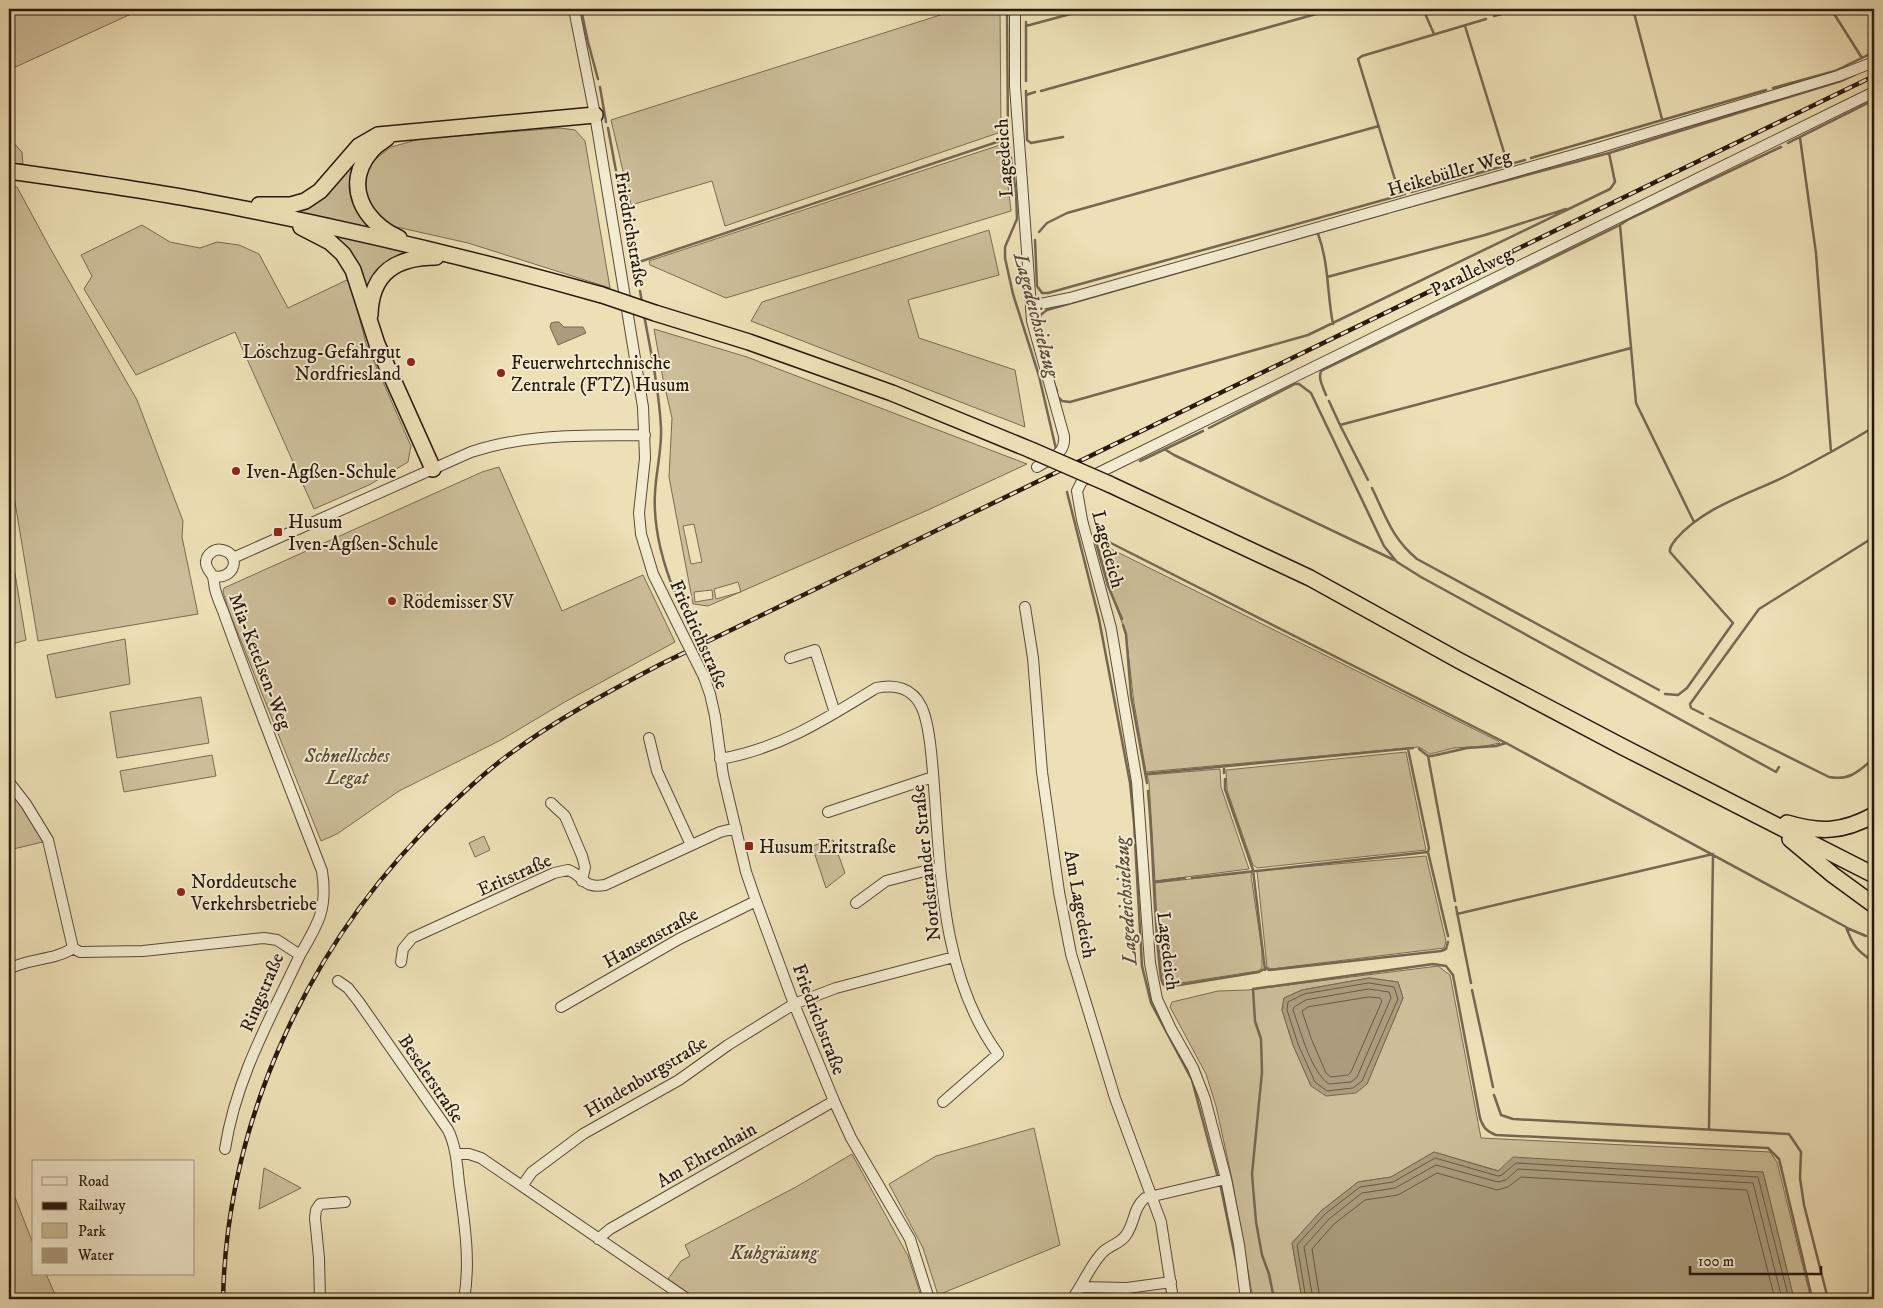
<svg xmlns="http://www.w3.org/2000/svg" width="1883" height="1308" font-family="'IM FELL DW Pica',serif">
	<style>
		.green { fill: #ccbe99; stroke: #7a6b53; fill-rule: evenodd }
		.water { fill: #aa9c7d; stroke: #766750 }
		.lines { fill: none; stroke-linecap: round; stroke-linejoin: round }
		.shore { stroke: #695a45; stroke-width: 1 }
		.stream { stroke: #766750; stroke-width: 2.5 }
		.minor-casing { stroke: #594a37; stroke-width: 12 }
		.highway-casing { stroke: #28180d; stroke-width: 18 }
		.minor { stroke: #f3ebd0; stroke-width: 10 }
		.highway { stroke: #ede0b6; stroke-width: 15 }
		.rail-casing { stroke: #28180d; stroke-width: 4.5 }
		.rail { stroke: #f3ebd0; stroke-width: 2.5; stroke-dasharray: 8; stroke-linecap: butt }
		.minor-bridge-casing { stroke: #594a37; stroke-width: 12; stroke-linecap: butt }
		.highway-bridge-casing { stroke: #28180d; stroke-width: 18; stroke-linecap: butt }
		.minor-bridge { stroke: #f3ebd0; stroke-width: 10 }
		.highway-bridge { stroke: #ede0b6; stroke-width: 15 }
		.poi-dot { fill: #8f2418; stroke: #f3ebd0; stroke-width: 2 }
		.labels { text-anchor: middle; stroke-width: 4; stroke-linejoin: round; paint-order: stroke }
		.street-label { font-size: 19px; fill: #28180d; stroke: #f3ebd0 }
		.poi-label { font-size: 19px; fill: #28180d; stroke: #f3ebd0; text-anchor: start }
		.park-label { font-size: 19px; font-style: italic; fill: #594a37; stroke: #f3ebd0 }
		.water-label { font-size: 20px; font-style: italic; fill: #5c4d3a; stroke: #f3ebd0 }
	</style>
	<rect width="100%" height="100%" fill="#ede0b6"/>
	<filter id="stains"><feTurbulence type="fractalNoise" baseFrequency=".004" numOctaves="4"/><feColorMatrix values="0 0 0 0 .2 0 0 0 0 .09 0 0 0 0 .02 0 0 0 .5 -.17"/></filter>
	<radialGradient id="worn" r=".72"><stop offset=".6" stop-color="#630" stop-opacity="0"/><stop offset="1" stop-color="#630" stop-opacity=".3"/></radialGradient>
	<!-- green -->
	<path class="green" d="M9,9H142L9,70Z
		M959,9H1000L1001,132L725,226L712,181L631,205L611,120Z
		M560,128L575,130L585,141L610,288L468,243L392,226L378,216L370,204L364,188L369,164L391,147L420,139Z
		M9,138L22,152L23,164L9,163Z
		M1003,144L1011,211L726,298L650,265L649,261Z
		M365,147L356,171L380,232L286,212Z
		M9,186L17,187L50,248L137,400L183,521L182,537L198,614L38,641L9,466Z
		M142,225L170,242L200,248L217,242L239,245L259,254L288,308L349,279L366,343L411,446L408,462L369,485L314,509L235,332L136,375L84,289L92,276L81,255Z
		M989,230L999,275L908,300L919,338L1015,370L1025,427L751,321L762,302Z
		M326,233L415,252L365,295Z
		M654,329L747,357L1027,464L928,510L708,606L693,604L669,477L672,418L663,379ZM694,524L702,562L691,564L683,526ZM738,582L741,592L716,599L714,589ZM712,590L713,599L695,602L694,592Z
		M499,467L562,611L643,575L675,642L563,703L501,740L399,791L337,834L321,841L229,611L223,592L224,588L482,472Z
		M9,537L26,640L9,645Z
		M1097,542L1498,741L1500,743L1485,746L1454,748L1430,754L1419,747L1146,772L1134,703L1126,634L1109,586Z
		M125,639L130,684L56,698L47,655Z
		M201,697L209,743L117,758L110,712Z
		M1406,752L1426,850L1257,868L1253,865L1227,790L1226,770Z
		M212,755L216,776L124,792L120,771Z
		M1220,769L1221,787L1249,869L1155,881L1149,782L1147,775Z
		M9,784L47,841L9,850Z
		M484,836L490,850L475,857L469,843Z
		M833,840L845,873L826,888L812,846Z
		M1426,856L1446,941L1444,948L1271,969L1267,967L1257,871Z
		M1252,872L1251,876L1262,950V968L1258,971L1168,985L1164,983L1158,941L1155,883Z
		M1438,966L1450,975L1481,1138L1770,1152L1777,1162L1811,1299H1794L1763,1172L1499,1171L1434,1152L1391,1177L1358,1182L1321,1211L1292,1243L1302,1299H1253L1232,1179L1216,1106L1206,1074L1170,1007L1172,1002L1218,991L1248,990ZM1369,978L1398,982L1403,998L1367,1084L1311,1086L1293,1045L1282,1010L1284,998L1302,990Z
		M1034,1128L1060,1245L938,1295L923,1248L889,1184L936,1156Z
		M852,1154L908,1256L922,1299H697L668,1279L681,1261L690,1256L685,1245L796,1187Z
		M264,1168L301,1188L259,1209Z
		M9,1182L34,1246V1274H46L57,1299H9Z"/>
	<!-- water -->
	<path class="water" d="M555,322H559L564,327H583L586,333L558,345L550,327L551,323Z
		M1369,978L1398,982L1403,998L1367,1084L1356,1093L1326,1096L1311,1086L1293,1045L1282,1010L1284,998L1302,990Z
		M1434,1152L1498,1171L1513,1157L1763,1172L1794,1299H1302L1292,1243L1321,1211L1358,1182L1391,1177Z"/>
	<g class="lines">
		<!-- shore -->
		<path class="shore" d="M1369,983L1394,987L1398,999L1362,1081L1353,1088L1327,1091L1315,1082L1298,1044L1287,1010L1288,1002L1304,994Z
			M1369,989L1389,992L1391,998L1357,1077L1351,1082L1329,1084C1311,1072 1301,1032 1293,1010L1294,1007L1306,1000Z
			M1369,997L1380,998L1382,1001L1351,1072L1348,1075L1331,1077L1326,1073L1311,1038L1302,1011L1308,1007Z
			M1306,1299L1297,1245L1325,1214L1360,1187L1393,1182L1435,1158L1498,1176L1502,1175L1516,1163L1758,1177L1789,1299
			M1313,1299L1304,1247L1329,1219L1362,1193L1395,1188L1436,1165L1498,1182L1506,1180L1518,1169L1753,1183L1782,1299
			M1320,1299L1312,1249L1334,1224L1365,1200L1398,1195L1437,1173L1497,1190L1508,1187L1521,1177L1747,1190L1775,1299"/>
		<!-- stream -->
		<path class="stream" d="M581,9L588,42L598,79
			M1007,9L1008,138L1016,193L1017,219L1005,247V258L1013,294L1039,376L1056,449
			M1423,9L1434,34
			M1633,9L1662,119
			M1831,9L1862,58
			M1026,14V9
			M1494,16L1521,9
			M1026,26L1089,9
			M1465,26L1508,165
			M1026,81V22
			M600,87L606,122
			M1773,88L1835,71L1874,52
			M1026,91L1027,140L1031,143L1063,137
			M1041,91L1334,9
			M1026,95L1035,92
			M608,128L622,203V210
			M1800,138L1816,253L1831,452
			M1788,143L1874,100
			M1531,158L1766,90
			M1411,192L1525,160
			M1400,196L1358,59L1362,56L1486,19
			M1393,211L1609,153L1841,81L1856,74
			M624,224L634,269
			M1620,225L1636,403L1694,522
			M1039,232L1047,223L1067,213L1379,126
			M1318,234C1329,263 1327,294 1333,324
			M1035,240L1037,286L1042,293H1048L1405,194
			M633,264L1000,141
			M1327,277L1485,235L1566,209
			M640,291L642,302
			M644,315C651,352 659,390 661,428C662,450 656,471 655,493C653,528 662,561 675,593
			M1038,327C1038,319 1039,315 1047,310L1387,213
			M1054,383L1057,391
			M1326,395C1323,387 1318,379 1321,371L1620,225L1629,219L1781,147
			M1059,398L1062,401L1070,402L1308,335L1610,189L1615,182L1609,153
			M1329,401L1340,425L1631,348
			M1340,425L1368,480
			M1209,428L1295,384H1299L1311,393L1384,546L1397,562L1421,577L1776,772L1779,767
			M1166,450L1174,455L1394,560
			M1140,461L1203,431
			M1372,488C1386,517 1392,538 1417,559L1659,690
			M1067,492L1099,619L1130,783L1134,823L1142,966L1151,1003L1192,1080L1218,1178
			M1122,619L1108,586L1096,543V540L1099,537L1506,743L1846,927C1853,946 1857,951 1874,962
			M1123,625L1126,634L1131,696L1147,783
			M1665,694L1678,695L1687,688L1733,623L1670,552C1669,546 1673,544 1676,539C1705,506 1750,494 1788,475C1817,460 1846,444 1874,427
			M1703,714L1691,708L1690,704L1759,609L1874,537
			M1710,718L1829,777C1850,781 1859,771 1874,758
			M1408,749L1429,848L1428,852L1448,936
			M1419,749L1428,756H1432L1467,748L1496,746L1506,743
			M1428,756L1455,901
			M1224,767V773
			M1145,774L1413,748
			M1225,779V789L1253,870L1265,970
			M1148,791C1154,854 1153,916 1161,978L1163,984L1167,987L1259,972L1266,968L1269,970L1441,951L1446,949L1448,942
			M1192,878L1428,852
			M1154,882L1185,878
			M1456,907L1471,983
			M1457,914L1713,854L1709,1129
			M1847,928L1866,936
			M1253,989L1433,964L1446,966L1453,975L1480,1118C1483,1127 1486,1131 1496,1135L1768,1148L1779,1159L1781,1167L1812,1298
			M1253,989L1255,1021L1261,1039L1262,1072L1252,1174L1256,1222L1262,1255L1269,1274L1274,1299
			M1472,990L1493,1087
			M1494,1095L1501,1115L1513,1119L1789,1134L1801,1152L1800,1178L1804,1205L1828,1299
			M1220,1183L1237,1266"/>
		<!-- minor casing -->
		<g class="minor-casing">
			<path id="minor" d="M574,9L595,115L643,407L645,458L639,513L641,534L653,574L681,631
				M1015,9V86L1032,321L1064,436C1066,454 1051,458 1037,467
				M1031,306L1070,298L1598,148L1838,76L1874,62
				M233,558L471,452C528,433 586,436 645,435
				M213,576C235,581 242,554 222,550C215,548 207,554 206,561C205,567 209,570 212,575C214,578 214,585 215,589C217,597 220,604 223,611C254,698 289,785 322,871C328,909 318,924 300,955
				M1025,607L1033,658L1042,772L1059,892L1071,954L1115,1098L1161,1222L1173,1299
				M790,658L815,650L835,713
				M704,677L710,694L715,716L723,775L746,872L756,901L794,1004L834,1101L851,1138L910,1239L929,1299
				M649,738L657,771L691,845
				M720,759C779,749 826,719 876,688C895,684 912,688 921,706C931,725 933,776 935,799C941,886 945,981 998,1054L943,1102
				M9,782L26,804L48,840L73,948
				M551,803L565,816L582,856L585,867L582,881
				M828,812L933,777
				M856,903L886,881L940,867
				M73,948L80,952L143,951L264,938L277,940L300,955C270,1019 236,1078 225,1149
				M401,962L403,949L412,938L554,873L568,870C585,876 582,889 605,885L720,832L736,828
				M9,969C29,958 54,961 73,948
				M338,981L348,988L359,1002L448,1130C456,1146 457,1164 459,1183C464,1220 471,1261 464,1299
				M561,1007L679,939L756,901
				M456,1154H469L481,1158L687,1299
				M522,1186L532,1172L583,1134L679,1080L728,1045L794,1004L836,988L954,957
				M598,1239L610,1229L834,1101
				M1081,1287L1127,1288L1171,1282
				M320,1299L319,1258L315,1218L316,1210L320,1204L345,1202
				M1072,1299C1083,1285 1091,1263 1104,1251C1111,1245 1121,1243 1126,1235C1135,1223 1133,1208 1145,1198L1226,1179
				M1246,1299L1239,1245L1226,1179L1205,1099L1193,1068L1171,1029L1157,999L1150,963L1137,782L1111,628L1082,520L1077,491L1082,481L1874,92"/>
		</g>
		<!-- highway casing -->
		<g class="highway-casing">
			<path id="highway" d="M387,138C382,142 376,145 372,150C342,184 363,222 399,238
				M9,171C74,180 139,189 203,201C337,226 471,258 602,295
				M259,205H291L305,201L320,191L359,146L378,135L595,115
				M301,227L330,242L343,254L353,270L377,344L433,469
				M655,313L749,342L892,393L1031,450
				M370,315C371,273 396,257 436,257
				M1109,484L1310,578L1458,660L1623,747L1874,875
				M1787,823C1820,833 1843,832 1874,815
				M1790,839L1833,875L1874,905"/>
		</g>
		<!-- minor -->
		<use href="#minor" class="minor"/>
		<!-- highway -->
		<use href="#highway" class="highway"/>
		<!-- rail casing -->
		<g class="rail-casing">
			<path id="rail" d="M223,1299C227,1114 313,937 445,810C465,791 485,772 507,756C555,720 608,692 661,664L1874,76"/>
		</g>
		<!-- rail -->
		<use href="#rail" class="rail"/>
		<!-- minor-bridge casing -->
		<g class="minor-bridge-casing">
			<path id="minor-bridge" d="M681,631L704,677"/>
		</g>
		<!-- highway-bridge casing -->
		<g class="highway-bridge-casing">
			<path id="highway-bridge" d="M602,295L655,313
				M1031,450L1109,484"/>
		</g>
		<!-- minor-bridge -->
		<use href="#minor-bridge" class="minor-bridge"/>
		<!-- highway-bridge -->
		<use href="#highway-bridge" class="highway-bridge"/>
	</g>
	<!-- markers -->
	<g class="poi-dot">
		<circle cx="411" cy="362" r="5"/>
		<circle cx="501" cy="373" r="5"/>
		<circle cx="236" cy="471" r="5"/>
		<rect x="273" y="527" width="10" height="10" rx="2.5"/>
		<circle cx="392" cy="601" r="5"/>
		<rect x="744" y="841" width="10" height="10" rx="2.5"/>
		<circle cx="181" cy="892" r="5"/>
	</g>
	<g class="labels">
		<!-- street labels -->
		<g class="street-label">
			<text transform="translate(1003 158) rotate(-94)" y="7">Lagedeich</text>
			<text transform="translate(1449 172) rotate(-16)" y="7">Heikebüller Weg</text>
			<text transform="translate(632 229) rotate(80)" y="7">Friedrichstraße</text>
			<text transform="translate(1471 271) rotate(-26)" y="7">Parallelweg</text>
			<text transform="translate(1109 549) rotate(75)" y="7">Lagedeich</text>
			<text transform="translate(700 634) rotate(66)" y="7">Friedrichstraße</text>
			<text transform="translate(261 661) rotate(69)" y="7">Mia-Ketelsen-Weg</text>
			<text transform="translate(925 863) rotate(-96)" y="7">Nordstrander Straße</text>
			<text transform="translate(514 874) rotate(-24)" y="7">Eritstraße</text>
			<text transform="translate(1081 904) rotate(80)" y="7">Am Lagedeich</text>
			<text transform="translate(650 937) rotate(-29)" y="7">Hansenstraße</text>
			<text transform="translate(1169 951) rotate(83)" y="7">Lagedeich</text>
			<text transform="translate(261 992) rotate(-67)" y="7">Ringstraße</text>
			<text transform="translate(820 1019) rotate(69)" y="7">Friedrichstraße</text>
			<text transform="translate(645 1076) rotate(-31)" y="7">Hindenburgstraße</text>
			<text transform="translate(432 1078) rotate(56)" y="7">Beselerstraße</text>
			<text transform="translate(706 1154) rotate(-30)" y="7">Am Ehrenhain</text>
		</g>
		<!-- poi labels -->
		<g class="poi-label">
			<text x="401" y="358" text-anchor="end">Löschzug-Gefahrgut<tspan x="401" dy="22">Nordfriesland</tspan></text>
			<text x="511" y="369">Feuerwehrtechnische<tspan x="511" dy="22">Zentrale (FTZ) Husum</tspan></text>
			<text x="246" y="478">Iven-Agßen-Schule</text>
			<text x="288" y="528">Husum<tspan x="288" dy="22">Iven-Agßen-Schule</tspan></text>
			<text x="402" y="608">Rödemisser SV</text>
			<text x="759" y="853">Husum Eritstraße</text>
			<text x="191" y="888">Norddeutsche<tspan x="191" dy="22">Verkehrsbetriebe</tspan></text>
		</g>
		<!-- park labels -->
		<g class="park-label">
			<text x="347" y="762">Schnellsches<tspan x="347" dy="22">Legat</tspan></text>
			<text x="774" y="1259">Kuhgräsung</text>
		</g>
		<!-- water labels -->
		<g class="water-label">
			<text transform="translate(1037 315) rotate(75)" y="7">Lagedeichsielzug</text>
			<text transform="translate(1125 901) rotate(-94)" y="7">Lagedeichsielzug</text>
		</g>
	</g>
	<!-- margin -->
	<rect width="1883" height="1308" fill="none" stroke="#ede0b6" stroke-width="30"/>
	<rect x="10" y="10" width="1863" height="1288" fill="none" stroke="#28180d" stroke-width="2.5"/>
	<rect x="15" y="15" width="1853" height="1278" fill="none" stroke="#28180d"/>
	<!-- legend -->
	<rect x="32" y="1160" width="162" height="115" fill="#f3ebd0" stroke="#a29782"/>
	<rect x="42" y="1177" width="25" height="8" fill="#f3ebd0" stroke="#a29782"/>
	<text x="78" y="1186" font-size="15" fill="#28180d">Road</text>
	<rect x="42" y="1202" width="25" height="8" fill="#28180d" stroke="#a29782"/>
	<text x="78" y="1210" font-size="15" fill="#28180d">Railway</text>
	<rect x="42" y="1223" width="25" height="15" fill="#ccbe99" stroke="#a29782"/>
	<text x="78" y="1236" font-size="15" fill="#28180d">Park</text>
	<rect x="42" y="1248" width="25" height="15" fill="#aa9c7d" stroke="#a29782"/>
	<text x="78" y="1260" font-size="15" fill="#28180d">Water</text>
	<!-- scale -->
	<path d="M1690 1266v8h131v-8" fill="none" stroke="#28180d" stroke-width="2.5"/>
	<text x="1698" y="1266" font-size="15" fill="#28180d" stroke="#f3ebd0" stroke-width="4" paint-order="stroke">100 m</text>
	<rect width="100%" height="100%" filter="url(#stains)"/>
	<rect width="100%" height="100%" fill="url(#worn)"/>
</svg>
